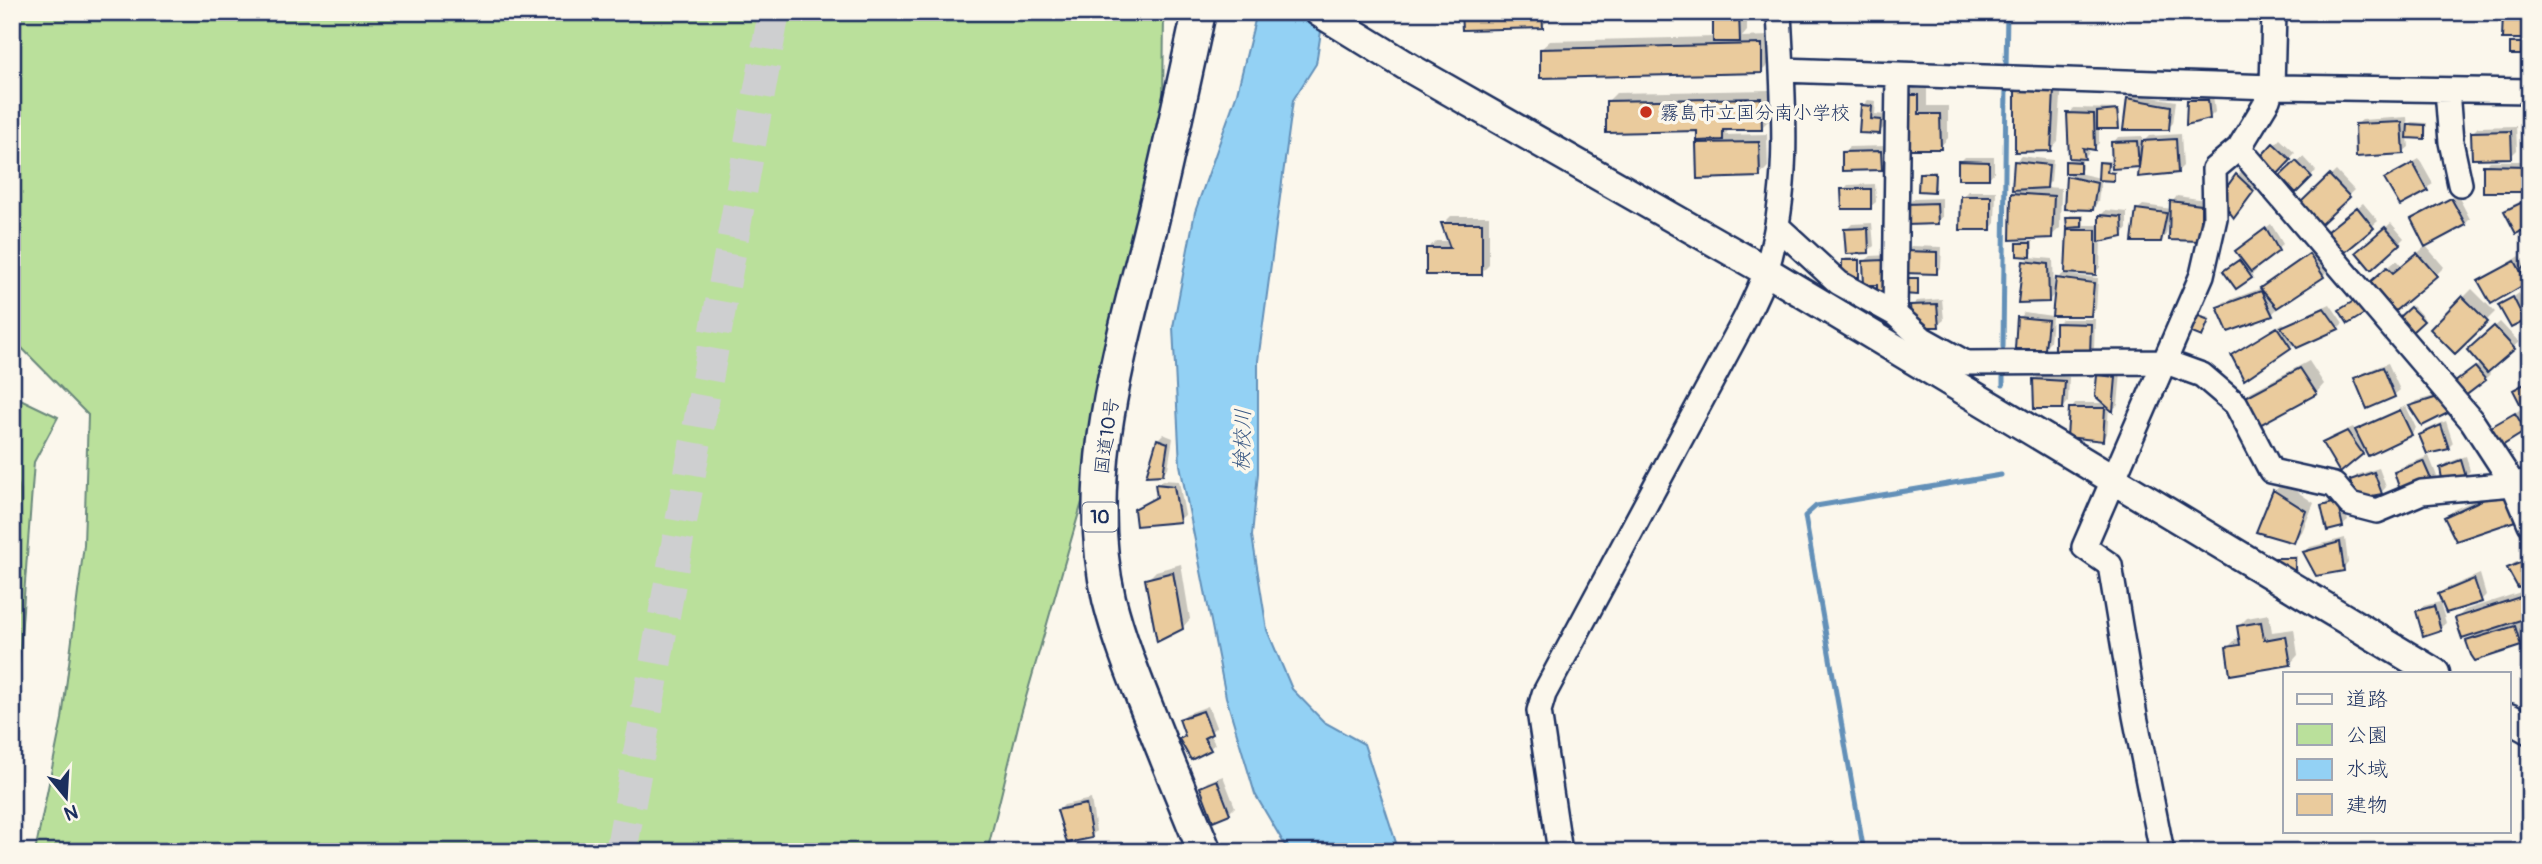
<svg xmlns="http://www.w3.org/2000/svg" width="2542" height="864" font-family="Pangolin,'Klee One',sans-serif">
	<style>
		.green { fill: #bae09b; stroke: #6a887c; stroke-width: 2 }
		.water { fill: #93d1f4; stroke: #6390b8; stroke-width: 2 }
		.shadow { fill: #0003 }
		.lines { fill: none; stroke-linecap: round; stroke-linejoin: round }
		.stream { stroke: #6390b8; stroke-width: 5 }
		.building { fill: #eacb9d; stroke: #1b2f5e; stroke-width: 2 }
		.highway-tunnel { stroke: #cecfd0; stroke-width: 32; stroke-dasharray: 32 16; stroke-linecap: butt }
		.minor-casing { stroke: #1b2f5e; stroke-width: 28 }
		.major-casing { stroke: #1b2f5e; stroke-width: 33 }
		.highway-casing { stroke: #1b2f5e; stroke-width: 37 }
		.minor { stroke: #fbf7ec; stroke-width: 23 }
		.major { stroke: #fbf7ec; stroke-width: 28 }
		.highway { stroke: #fbf7ec; stroke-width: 32 }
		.poi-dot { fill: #c8321e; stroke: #fbf7ec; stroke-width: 2.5 }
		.labels { text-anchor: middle; stroke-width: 7; stroke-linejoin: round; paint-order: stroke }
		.shield { fill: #fbf7ec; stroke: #5e6b89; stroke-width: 2 }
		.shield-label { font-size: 18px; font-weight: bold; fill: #1b2f5e }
		.poi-label { font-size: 19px; fill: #1b2f5e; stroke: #fbf7ec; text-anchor: start }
		.street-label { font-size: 19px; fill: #1b2f5e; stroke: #fbf7ec }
		.water-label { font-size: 21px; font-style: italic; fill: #395884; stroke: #fbf7ec }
	</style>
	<rect width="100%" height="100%" fill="#fbf7ec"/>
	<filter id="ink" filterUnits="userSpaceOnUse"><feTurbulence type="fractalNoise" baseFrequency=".0143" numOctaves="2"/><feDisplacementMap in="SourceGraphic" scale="14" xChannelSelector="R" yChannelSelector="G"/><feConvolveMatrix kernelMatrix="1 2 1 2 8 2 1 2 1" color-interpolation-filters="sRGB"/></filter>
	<g filter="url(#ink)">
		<!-- green -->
		<path class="green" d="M12,12H1164L1163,108L1109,408L1020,718L987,852H35L62,719L84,545L88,415L12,338Z
			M12,395L58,417L34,462L19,663L12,665Z"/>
		<!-- water -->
		<path class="water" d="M1257,12H1324L1316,64L1293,100L1258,361V473L1252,536L1267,630L1292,689L1324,722L1364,744L1399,852H1289L1255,794L1226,697L1180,465L1173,327L1195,212L1237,93Z"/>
		<!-- shadow -->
		<path class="shadow" d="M1463,12H1550L1551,18L1542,26Z
			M1715,12H1747V31L1742,37L1769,36L1770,63L1762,71L1541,49L1550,41L1715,37Z
			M2506,12H2530V35L2528,38L2504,14Z
			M2514,41L2523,42L2521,54L2512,44Z
			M2026,82H2062L2058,141L2050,150L2017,91Z
			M1927,87V106H1948V138L1940,147L1905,96L1914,88Z
			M1769,90L1770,119L1761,128H1730L1725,135L1767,134L1768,167L1759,176L1698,144L1703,139L1699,129L1607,102L1616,93Z
			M2134,94L2176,101L2173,123L2168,128L2128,99Z
			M2195,95H2213L2215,112L2209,118L2189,100Z
			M1868,100L1876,101L1875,114L1885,115V127L1879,132L1862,106Z
			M2074,108L2119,109L2120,125L2118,127H2099V143L2094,148L2088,147L2089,152L2084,157L2069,114Z
			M2407,117L2408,127L2412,122L2427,123L2426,135L2424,137L2408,136L2409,147L2403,152L2356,125L2362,120Z
			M2516,126L2517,150L2511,156L2473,132L2478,127Z
			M2181,134L2183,166L2177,172L2142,161L2138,165L2113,143L2118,137L2142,136V143L2149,136Z
			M2280,139L2295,153L2274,176L2258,162Z
			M1886,146V163L1881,169L1843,152L1849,147Z
			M2021,156L2053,160L2051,181L2045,187L2061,188L2060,228L2051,236L2013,194L2018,188L2015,162Z
			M1965,157H1994V172L1989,178L1960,162Z
			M2303,157L2316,171L2296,190L2283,176Z
			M2419,159L2433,184L2400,204L2386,179Z
			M2069,160H2082V169L2078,173L2100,178V163L2103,161H2110L2109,171H2116L2113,179H2101L2098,202L2093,208L2068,177L2073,171L2067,162Z
			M2490,161H2530V186L2526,190L2485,166Z
			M2243,170L2258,185L2235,216L2237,176Z
			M1923,171H1936V188L1933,190L1920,173Z
			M2336,171L2354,190L2320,222L2302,203Z
			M1875,184L1876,202L1870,207L1843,190L1848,185Z
			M1968,191H1996L1995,223L1990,229L1963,196Z
			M2457,194L2470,219L2465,224L2413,220L2418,214Z
			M2177,196L2206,200V234L2170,216L2166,235L2160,240L2137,210L2143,205L2172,209V202Z
			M2530,197V225L2506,212L2511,206Z
			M1942,198V217L1937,223L1908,205L1913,199Z
			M2363,203L2378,221L2338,255L2328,232Z
			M2106,210L2127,212V229L2122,235L2101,240L2100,267L2095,273L2071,272L2070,275L2098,278L2096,309L2091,314L2057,279L2063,274H2067L2068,231L2073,226L2068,218L2070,215H2084V225H2101V215Z
			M1451,216H1489V265L1481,273L1427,249L1436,241H1449L1443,224Z
			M1872,223L1874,246L1868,251L1846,230L1852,224Z
			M2391,223L2404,238L2399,243L2363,247Z
			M2271,224L2283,244L2254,268L2256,271L2250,276L2231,266L2243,258V246Z
			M2021,241H2033V253L2030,255L2019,243Z
			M1911,246L1942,247L1941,267L1936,272L1906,252Z
			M2426,246L2444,267L2436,275L2380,274L2397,260L2402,266Z
			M2318,247L2332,267L2323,276L2276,306L2277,309L2272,314L2219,307L2224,302L2262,288Z
			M1889,255L1879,283L1865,261L1871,256Z
			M2520,256L2530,278L2492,301L2480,281Z
			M2030,257L2053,259L2054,293H2056L2048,301L2025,262Z
			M1846,258H1860V273L1858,276L1844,260Z
			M1906,277H1919V291L1917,293Z
			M2472,289L2495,312L2455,352L2432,329Z
			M2519,293L2525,305L2530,301V317L2528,315L2524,319L2501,306Z
			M1942,299L1944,320L1938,325L1912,306L1917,301Z
			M2330,304L2343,323L2338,328L2295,342L2290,347L2233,355L2283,323L2285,325Z
			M2413,306L2424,318L2412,330L2400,318Z
			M2024,312L2052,316L2050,342L2045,347L2019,318Z
			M2198,313L2210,318L2203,333L2189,330Z
			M2062,319H2095L2094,348L2089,353L2057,324Z
			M2500,322L2519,342L2487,370L2490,374L2485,379L2457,381L2481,363L2474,345Z
			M2309,361L2324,384L2316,393L2242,400L2250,392Z
			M2388,363L2400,390L2394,395L2356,379L2362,373Z
			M2104,370L2121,372L2118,405L2113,409L2109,406L2107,434L2102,439L2071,409L2076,403H2106L2099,376Z
			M2040,374L2069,377L2068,402L2063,408L2034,380Z
			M2530,380V425L2525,430L2491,428L2524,407L2515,390Z
			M2444,393L2452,406L2447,412L2412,406L2417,401Z
			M2406,406L2416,428L2411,434L2366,449L2341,470L2324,443L2329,438L2353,427L2356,432L2363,425Z
			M2446,421L2453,443L2448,448L2421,435L2426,430Z
			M1163,434L1173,438L1168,468L1162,473L1158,439Z
			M2429,456L2438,479L2433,484L2396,472L2401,467Z
			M2466,456L2470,471L2465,476L2441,469L2447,463Z
			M12,465L22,491V504L12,514Z
			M2379,468L2386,487L2381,493L2352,481L2357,475Z
			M1162,480L1179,481L1185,515L1179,520L1136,510L1158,495L1157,485Z
			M2517,481L2525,510L2446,517L2455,509Z
			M2283,482L2314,503L2302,532L2293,541L2258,531L2275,491Z
			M2342,498L2348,521L2342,526L2323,507L2328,501Z
			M2345,538L2348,563L2343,569L2305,552L2310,547Z
			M2297,556L2296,572L2294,574L2276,559Z
			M2530,557V581L2509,568L2514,563Z
			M1181,564L1190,619L1182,628L1147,580L1156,571Z
			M2480,574L2486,595L2481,600L2440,594L2445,589Z
			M2530,589V615L2519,619L2526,639L2521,644L2476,658L2468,641L2477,633L2457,618L2465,610Z
			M2440,602L2446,623L2440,628L2418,611L2423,606Z
			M2269,614L2272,632L2294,629L2298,655L2290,664L2227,648L2236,639L2241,638L2239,626L2247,618Z
			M1208,706L1216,727L1209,733L1215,744L1209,749L1181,739L1187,734L1181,719L1186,714Z
			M1223,776L1235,807L1229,813L1202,787L1207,782Z
			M1091,799L1096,831L1091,836L1059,810L1064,805Z"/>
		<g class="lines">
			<!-- stream -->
			<path class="stream" d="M2006,69L2007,12
				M2003,347L2006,84
				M2003,385V367
				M1864,852L1805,516L1816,506L2001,475"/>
		</g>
		<!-- building -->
		<path class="building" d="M1461,12H1542L1543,28L1462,30Z
			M1661,12H1698L1699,17L1661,18Z
			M1713,12H1739L1740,42H1713Z
			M2503,13H2529L2528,39H2502Z
			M2510,43H2522L2521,55H2510Z
			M1762,44V73L1540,78V49Z
			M2015,90H2054L2051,151L2015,152Z
			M1904,95H1919V114H1940L1941,149H1904Z
			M1761,98L1762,130H1723V140L1697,141V131L1606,133V101Z
			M2127,98L2171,106L2169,130H2123Z
			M2187,100H2208L2210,119L2186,125Z
			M1861,105L1872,106L1871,119L1881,120L1880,134L1859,133Z
			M2117,110L2119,129H2097V112Z
			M2067,113L2094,114L2095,150L2083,148L2085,159L2069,158Z
			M2402,122L2404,154L2356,157L2355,124Z
			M2408,124L2425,125V139L2407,138Z
			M2511,131L2512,158L2472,159L2471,132Z
			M2176,139L2178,173L2138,177L2142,141Z
			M2137,141L2139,167L2112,169L2111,142Z
			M1759,142L1760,177L1697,179L1696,143Z
			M2273,143L2291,160L2274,178L2256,162Z
			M1881,151L1882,170L1842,171V152Z
			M1958,161L1989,162V179H1958Z
			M2014,161L2049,165L2047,188L2012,190Z
			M2065,161L2080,162V173H2065Z
			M2296,161L2312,177L2296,193L2280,176Z
			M2099,162L2108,163L2107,172L2114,173V181L2098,180Z
			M2413,163L2428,191L2400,206L2384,179Z
			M2483,165L2527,166L2526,192H2483Z
			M1919,173H1935L1934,192L1918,191Z
			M2236,174L2254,191L2234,218L2219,198Z
			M2329,175L2350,197L2320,225L2300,203Z
			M2066,176L2097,183L2093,210L2064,209Z
			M1841,189H1871V209H1842Z
			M2011,193L2054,196L2052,238L2010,240Z
			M1961,196H1991V230H1960Z
			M2451,198L2466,225L2425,247L2411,219Z
			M2527,200L2530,205V227L2516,234L2504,211Z
			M2170,201L2201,205V241L2169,240Z
			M1937,203L1938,224L1906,225V204Z
			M2357,207L2374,228L2338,258L2320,237Z
			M2136,209L2167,213L2161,242H2132Z
			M2099,215L2122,217L2123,237L2099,242Z
			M2066,217H2082V227L2067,228Z
			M1441,223H1482V275H1426V248H1450Z
			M2385,227L2400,244L2371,270L2356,252Z
			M1868,228L1869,253L1846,254L1844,229Z
			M2266,228L2279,251L2251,272L2235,251Z
			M2067,230H2096V275L2065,273Z
			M2017,243H2031V257L2017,256Z
			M1904,251L1937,252V274L1903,273Z
			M2417,253L2437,276L2395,311L2370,282L2387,267L2393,273Z
			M2309,254L2324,277L2277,308L2260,288Z
			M1842,260H1859V277H1842Z
			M1884,260L1886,297H1877V285H1864L1863,261Z
			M2239,260L2252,278L2236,289L2223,271Z
			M2023,261L2048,264L2049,302L2018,303Z
			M2515,261L2527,283L2491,304L2478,281Z
			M2530,264V280L2523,268Z
			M1902,278H1918V295L1902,294Z
			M2056,278L2094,283L2091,316H2052Z
			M2261,291L2273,316L2228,332L2217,307Z
			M2462,296L2488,322L2455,354L2430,329Z
			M2513,297L2525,321L2511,328L2498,305Z
			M2357,299L2366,313L2348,324L2339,310Z
			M2530,302V321L2522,306Z
			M1937,304L1939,327H1912L1910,305Z
			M2410,307L2424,321L2412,332L2398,318Z
			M2324,308L2339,329L2297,348L2281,327Z
			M2194,314L2209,320L2202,337L2187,331Z
			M2017,317L2048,320L2045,349H2015Z
			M2055,323L2091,324L2090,355L2055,354Z
			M2494,326L2515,349L2487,373L2467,350Z
			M2277,327L2291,348L2244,380L2231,355Z
			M2383,367L2395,397L2367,409L2354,378Z
			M2475,367L2486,380L2460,400L2450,386Z
			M2300,368L2317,394L2256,427L2240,400Z
			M2097,375L2116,377L2113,412L2095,396Z
			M2033,379L2065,381L2063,409H2034Z
			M2530,381V423L2513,390Z
			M2438,397L2448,413L2422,426L2409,406Z
			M2069,408H2105L2103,441L2067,437Z
			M2400,410L2412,435L2368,456L2355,430Z
			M2515,413L2526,431L2500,447L2489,428Z
			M2441,425L2449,449L2427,454L2419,435Z
			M2347,431L2363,454L2340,473L2322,443Z
			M1157,439L1168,443L1163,475L1146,476Z
			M2461,460L2466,477L2443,484L2440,468Z
			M2423,461L2434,486L2402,496L2394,472Z
			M2374,472L2382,494L2355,499L2350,480Z
			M1155,484L1174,486L1180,522L1136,526L1134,509L1157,497Z
			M2508,488L2518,520L2456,541L2444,517Z
			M2273,490L2306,511L2294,543L2256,532Z
			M2337,502L2343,527L2327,531L2321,506Z
			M2340,542L2344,571L2316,576L2303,552Z
			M2274,558H2295V576H2280Z
			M2530,559V583L2518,588L2507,568Z
			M1173,572L1183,629L1157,642L1145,579Z
			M2474,579L2482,602L2446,613L2438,594Z
			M2529,594L2530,617L2462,639L2455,618Z
			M2434,606L2441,630L2423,636L2416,611Z
			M2261,622L2264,640L2286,636L2291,665L2230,675L2226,647L2240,645L2237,626Z
			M2515,626L2521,646L2475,661L2471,655L2466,641Z
			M1203,711L1212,734L1204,738L1211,750L1191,760L1179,739L1185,736L1179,719Z
			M1217,780L1230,814L1213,821L1200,787Z
			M1086,804L1092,838L1067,843L1057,810Z"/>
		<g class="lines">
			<!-- highway-tunnel -->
			<path class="highway-tunnel" d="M621,852L774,12"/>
			<!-- minor casing -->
			<g class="minor-casing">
				<path id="minor" d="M1782,70L2272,87L2530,91
					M2447,90L2451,142L2460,184
					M2239,148L2472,421L2513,484L2530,481
					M1777,226L1839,283L1895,314L1923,339L1966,363L2166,362L2202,375L2236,404L2271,471L2334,485L2350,504L2377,511L2422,492L2513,484L2530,524
					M1895,314L1898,75
					M1560,852L1539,711L1544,694L1746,317C1753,301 1762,285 1767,268C1792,184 1783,98 1779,12
					M2162,852L2135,716L2110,565L2084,547L2202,275L2215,218L2214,169L2239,148L2268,100L2272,87L2274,12"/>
			</g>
			<!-- major casing -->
			<g class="major-casing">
				<path id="major" d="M1319,12L1415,71L1766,271L2435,673
					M2509,718L2530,730"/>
			</g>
			<!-- highway casing -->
			<g class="highway-casing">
				<path id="highway" d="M1199,12C1183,86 1167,161 1149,234C1120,353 1081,477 1109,599C1119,639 1134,676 1149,714C1167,760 1186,806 1205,852"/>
			</g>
			<!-- minor -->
			<use href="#minor" class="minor"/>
			<!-- major -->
			<use href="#major" class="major"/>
			<!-- highway -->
			<use href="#highway" class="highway"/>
		</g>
	</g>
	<!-- markers -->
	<circle class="poi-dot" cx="1646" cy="112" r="7"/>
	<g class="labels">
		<!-- shield labels -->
		<rect class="shield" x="1082.5" y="502.5" width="35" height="29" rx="5"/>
		<g class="shield-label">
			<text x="1100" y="523">10</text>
		</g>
		<!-- poi labels -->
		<g class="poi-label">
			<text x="1660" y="119">霧島市立国分南小学校</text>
		</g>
		<!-- street labels -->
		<g class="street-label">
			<text transform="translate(1106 436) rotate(-82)" y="7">国道10号</text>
		</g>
		<!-- water labels -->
		<g class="water-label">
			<text transform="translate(1242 440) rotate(-88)" y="7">検校川</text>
		</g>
	</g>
	<!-- margin -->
	<rect width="2542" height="864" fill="none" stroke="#fbf7ec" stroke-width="42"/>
	<rect x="21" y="21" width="2500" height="822" fill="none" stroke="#1b2f5e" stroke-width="2.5" filter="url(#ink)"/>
	<!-- legend -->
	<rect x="2283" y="672" width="228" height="161" fill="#fbf7ec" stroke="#a1a7b3" stroke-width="2"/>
	<rect x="2297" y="694" width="35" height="10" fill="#fbf7ec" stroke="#a1a7b3" stroke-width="2"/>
	<text x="2346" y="706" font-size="21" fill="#1b2f5e">道路</text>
	<rect x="2297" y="724" width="35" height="21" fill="#bae09b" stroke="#a1a7b3" stroke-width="2"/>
	<text x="2346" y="742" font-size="21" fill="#1b2f5e">公園</text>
	<rect x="2297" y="759" width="35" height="21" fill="#93d1f4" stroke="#a1a7b3" stroke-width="2"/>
	<text x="2346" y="776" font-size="21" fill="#1b2f5e">水域</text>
	<rect x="2297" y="794" width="35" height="21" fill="#eacb9d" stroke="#a1a7b3" stroke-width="2"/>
	<text x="2346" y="812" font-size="21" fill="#1b2f5e">建物</text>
	<!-- north arrow -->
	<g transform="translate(66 797) rotate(162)" stroke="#fbf7ec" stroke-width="5" paint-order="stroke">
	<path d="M0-5L12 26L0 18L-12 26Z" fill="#1b2f5e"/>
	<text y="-10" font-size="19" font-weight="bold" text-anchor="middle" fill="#1b2f5e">N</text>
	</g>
</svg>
